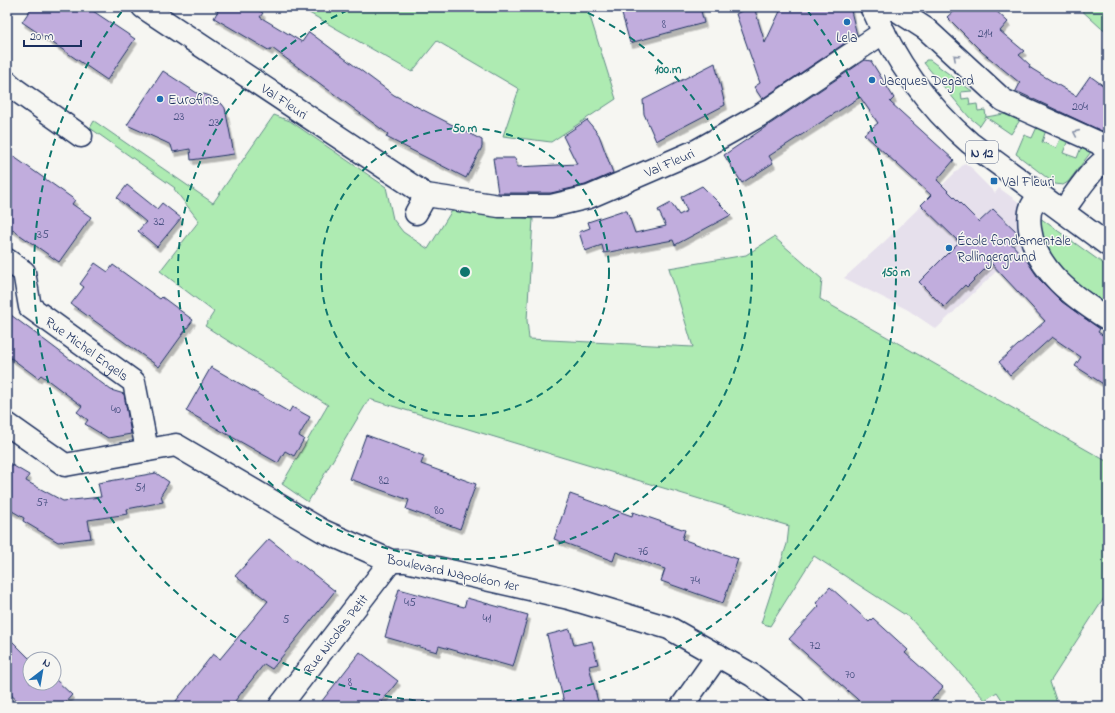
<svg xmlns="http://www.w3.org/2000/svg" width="1115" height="713" font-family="'Indie Flower',sans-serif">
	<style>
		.built { fill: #e6e0ec }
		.green { fill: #aeebb2; stroke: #648d88 }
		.building { fill: #c1addd; stroke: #1b2f5e; filter: url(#shadow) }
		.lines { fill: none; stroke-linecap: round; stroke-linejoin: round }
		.minor-casing { stroke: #1b2f5e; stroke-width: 25 }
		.major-casing { stroke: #1b2f5e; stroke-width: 25 }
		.minor { stroke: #f6f6f2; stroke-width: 22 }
		.major { stroke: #f6f6f2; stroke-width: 22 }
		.oneway { stroke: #8892a8 }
		.ring { fill: none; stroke: #0f766e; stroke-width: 2; stroke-dasharray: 7 5 }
		.poi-dot { fill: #1f6fb2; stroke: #f6f6f2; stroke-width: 1.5 }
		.labels { text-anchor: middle; stroke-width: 3; stroke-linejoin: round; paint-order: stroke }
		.number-label { font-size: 12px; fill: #444e7e }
		.shield { fill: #f6f6f2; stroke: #5d6b8a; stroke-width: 1 }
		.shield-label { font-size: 13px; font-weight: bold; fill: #1b2f5e }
		.poi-label { font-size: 14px; fill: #1b2f5e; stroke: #f6f6f2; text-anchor: start }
		.street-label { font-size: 14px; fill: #1b2f5e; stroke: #f6f6f2 }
		.centre { fill: #0f766e; stroke: #f6f6f2; stroke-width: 2 }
		.ring-label { font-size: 12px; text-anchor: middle; font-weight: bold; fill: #0f766e; stroke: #f6f6f2; stroke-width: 3; stroke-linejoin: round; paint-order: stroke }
	</style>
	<defs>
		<filter id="shadow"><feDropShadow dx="2.5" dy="4.5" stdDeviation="0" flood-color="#0004"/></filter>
	</defs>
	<rect width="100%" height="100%" fill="#f6f6f2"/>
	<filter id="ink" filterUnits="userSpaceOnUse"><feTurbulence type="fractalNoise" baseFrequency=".025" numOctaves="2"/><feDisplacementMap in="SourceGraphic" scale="8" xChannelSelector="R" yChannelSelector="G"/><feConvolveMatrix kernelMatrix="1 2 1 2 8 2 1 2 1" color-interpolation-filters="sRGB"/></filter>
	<g filter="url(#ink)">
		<!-- built -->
		<path class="built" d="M965,163L973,169L974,172L995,193L999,188L1020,203L1028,241L936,329L908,310L844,278L884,242Z"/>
		<!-- green -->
		<path class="green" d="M306,7H587L616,99L551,142L503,136L519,89L437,41L412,72L304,10Z
			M1078,7H1108V31L1101,28Z
			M926,60H930L972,91L961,92L962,99L969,98L970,105L977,104L978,111L985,110L986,117L1004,114L1020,120L1011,134L986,117L980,126L969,117L924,63Z
			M274,115L290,121L386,187L393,219L403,232L428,249L451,212L457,209L533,219L527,320L529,339L693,347L669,268L746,255L774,237L822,279L820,299L1108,462V592L1050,682L1058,706H1006L997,692L985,700L910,618L814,556L770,626L761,623L787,544L789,526L369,399L308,502L282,484L328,405L205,326L214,312L160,271L199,221L174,189L175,188L90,128L94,121L213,203Z
			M1037,127L1046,130L1042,142L1056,148L1061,137L1068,140L1063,153L1077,158L1082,145L1091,152L1068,182L1063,185L1055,184L1016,154L1024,135L1032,138Z
			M1036,215L1108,267V313L1044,258Z"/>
		<!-- building -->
		<path class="building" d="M32,7H87L135,39L107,80L22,22Z
			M220,7H253L263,13L260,17L302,42L309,32L394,95L482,140V147L466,178L386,137L388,134L272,48L270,51L214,18Z
			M620,7H700L704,23L630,43Z
			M749,7H754L765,43L782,7H850L857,35L762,99L754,87L760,83L736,14Z
			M958,7H992L1008,22L1000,31L1024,51L1019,55L1030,65L1029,67L1076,96L1090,76L1108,89V134L1016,91L1020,83L982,52L947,17Z
			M865,60L871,61L894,98L890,102L954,160L937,180L979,222L993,209L1018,233L1010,242L1027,261L1039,279L1062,302L1100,329L1098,332L1108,339V387L1075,366L1081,357L1052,337L1010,375L999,362L1045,321L991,263L967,287L965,285L944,307L919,282L959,242L921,205L931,195L864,134L878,123L860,97L769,156L773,163L742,183L724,155Z
			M715,63L725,105L656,141L644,114L643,100Z
			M163,71L200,95L204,94L210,96L222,104L225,108L234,154L191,160L190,149L173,152L171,145L165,142L127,125Z
			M587,120L599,135L613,173L585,185L551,193H498L493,158H515L517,167L577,164L563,136Z
			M7,152L75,200L72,204L91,217L59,262L7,226Z
			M127,185L157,209L162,203L181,218L157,247L138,231L146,222L117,198Z
			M702,186L731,215L675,245L673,240L604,253L602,245L585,251L579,232L590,228L588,222L621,211H627L635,233L666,226L658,210L671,203L679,215L687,211L681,197Z
			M95,263L108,272L113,265L160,299L162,297L193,320L159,367L71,304L84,287L80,284Z
			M7,312L111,390L124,394L131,434L108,438L85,424L88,420L77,412L82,406L41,375L38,378L7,355Z
			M211,367L289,412L292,407L310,417L299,436L304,439L294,456L285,451L278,463L186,411Z
			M366,435L424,456L421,464L476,484L460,529L406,509L409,500L350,479Z
			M7,462L29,475L26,481L63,501L101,497L98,483L156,473L169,482L161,495L163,502L127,509L128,514L88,520L91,538L58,542L23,521L24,518L7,508Z
			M570,494L632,516L633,512L685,530L682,539L738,559L723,603L661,581L665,569L616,552L613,561L554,539Z
			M269,539L335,591L272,669L264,664L231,706H172L213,654L220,659L268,601L235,576Z
			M830,587L869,622L873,618L908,650L905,653L943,687L926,706H865L789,639L819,606L816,603Z
			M399,589L464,607L467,598L528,615L513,667L439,646L437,652L385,637Z
			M570,629L574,645L592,641L598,664L589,666L599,706H565L547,635Z
			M7,636L29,658L30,657L33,659H30V683H54V678L72,695L62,706H23L7,691Z
			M360,652L398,681L378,706H318Z"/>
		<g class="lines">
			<!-- minor casing -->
			<g class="minor-casing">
				<g id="minor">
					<path id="s1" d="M143,7L426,195L499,206H551L589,197L698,150L762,114L884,32"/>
					<path d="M872,9H895L926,29L1003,100L1099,143L1108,153"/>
					<path d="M7,82L16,90L81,136"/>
					<path d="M1040,195C1037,199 1033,203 1031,208C1029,213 1029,223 1030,229C1035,270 1076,299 1108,319"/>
					<path d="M1063,211C1073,198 1093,165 1108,159"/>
					<path d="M416,213L426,195"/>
					<path id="s2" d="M7,260L24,272L30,307L134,382L147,450"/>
					<path d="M7,424L65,465L176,445L323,531L391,561H406L569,598L669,628L752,675L794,706"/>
					<path id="s3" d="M280,706L391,561"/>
					<path d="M682,706L718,655"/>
				</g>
			</g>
			<!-- major casing -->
			<g class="major-casing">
				<path id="major" d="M872,7C894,59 927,106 970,143L1108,245"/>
			</g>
			<!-- minor -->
			<use href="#minor" class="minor"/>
			<!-- major -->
			<use href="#major" class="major"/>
		</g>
		<!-- one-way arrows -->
		<defs><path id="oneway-chevron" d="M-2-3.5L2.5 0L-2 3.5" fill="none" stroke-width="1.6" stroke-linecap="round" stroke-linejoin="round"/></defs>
		<g class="oneway">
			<use href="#oneway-chevron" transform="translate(956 57) rotate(-138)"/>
			<use href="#oneway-chevron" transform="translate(1076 133) rotate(-156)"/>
		</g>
	</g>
	<!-- distance rings -->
	<g class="ring">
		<circle cx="465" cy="272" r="144"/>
		<path d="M577 8A287 287 0 1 1 353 8"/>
		<path d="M807 10A431 431 0 1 1 123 10"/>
	</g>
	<!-- markers -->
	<g class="poi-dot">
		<circle cx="847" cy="22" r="4"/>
		<circle cx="872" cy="80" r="4"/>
		<circle cx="160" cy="99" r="4"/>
		<rect x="990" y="177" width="8" height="8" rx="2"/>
		<circle cx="949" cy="248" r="4"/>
	</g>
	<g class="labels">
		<!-- number labels -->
		<g class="number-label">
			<text x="664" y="28">8</text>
			<text x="985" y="37">214</text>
			<text x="1080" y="110">204</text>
			<text x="179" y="120">23</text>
			<text x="214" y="126">23</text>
			<text x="159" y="225">32</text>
			<text x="43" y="238">35</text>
			<text x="116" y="413">40</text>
			<text x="384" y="484">82</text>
			<text x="140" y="491">51</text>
			<text x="42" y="506">57</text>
			<text x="439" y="514">80</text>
			<text x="643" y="555">76</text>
			<text x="695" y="584">74</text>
			<text x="410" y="606">45</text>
			<text x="487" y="622">41</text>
			<text x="286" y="623">5</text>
			<text x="815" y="649">72</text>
			<text x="850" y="678">70</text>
			<text x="350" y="686">8</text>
		</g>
		<!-- shield labels -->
		<rect class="shield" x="966" y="141" width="32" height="22" rx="3"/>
		<g class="shield-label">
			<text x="982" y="157">N 12</text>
		</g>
		<!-- poi labels -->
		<g class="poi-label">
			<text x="847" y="42" text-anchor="middle">Lela</text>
			<text x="880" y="85">Jacques Degard</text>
			<text x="168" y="104">Eurofins</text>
			<text x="1002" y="186">Val Fleuri</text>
			<text x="957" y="245">École fondamentale<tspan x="957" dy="16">Rollingergrund</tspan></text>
		</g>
		<!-- street labels -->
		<g class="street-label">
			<text dy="5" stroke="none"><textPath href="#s1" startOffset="170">Val Fleuri</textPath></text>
			<text dy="5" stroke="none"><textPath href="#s1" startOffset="592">Val Fleuri</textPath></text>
			<text dy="5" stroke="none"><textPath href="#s2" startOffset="127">Rue Michel Engels</textPath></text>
			<text transform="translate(453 572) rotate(12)" y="5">Boulevard Napoléon 1er</text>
			<text dy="5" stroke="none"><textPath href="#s3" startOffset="91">Rue Nicolas Petit</textPath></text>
		</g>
	</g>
	<circle cx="465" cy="272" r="6" class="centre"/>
	<g class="ring-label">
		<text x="668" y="73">100 m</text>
		<text x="465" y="132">50 m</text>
		<text x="896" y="276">150 m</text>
	</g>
	<!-- margin -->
	<rect width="1115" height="713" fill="none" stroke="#f6f6f2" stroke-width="24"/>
	<rect x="12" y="12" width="1091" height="689" fill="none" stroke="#1b2f5e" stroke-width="1.5" filter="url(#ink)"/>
	<!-- north arrow -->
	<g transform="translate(42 671) rotate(31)"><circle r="19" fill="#f6f6f2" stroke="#9ea6b7"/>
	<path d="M0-3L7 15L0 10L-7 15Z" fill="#1f6fb2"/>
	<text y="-6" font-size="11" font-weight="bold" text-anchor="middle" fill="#1b2f5e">N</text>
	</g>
	<!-- scale -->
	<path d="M24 40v6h57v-6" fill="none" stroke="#1b2f5e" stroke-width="2"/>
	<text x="30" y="40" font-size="12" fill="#1b2f5e" stroke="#f6f6f2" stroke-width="3" paint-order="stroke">20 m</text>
</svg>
